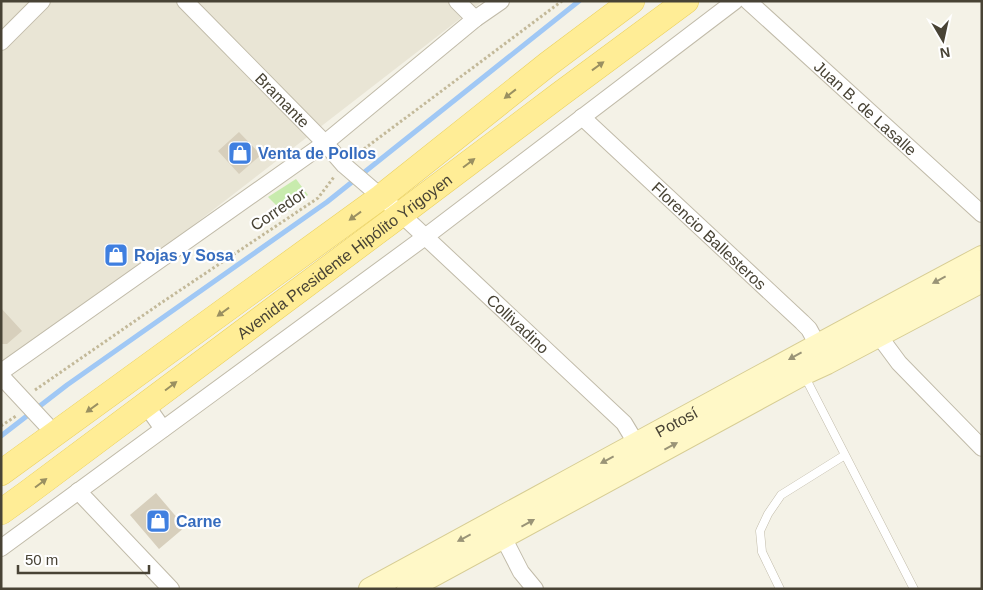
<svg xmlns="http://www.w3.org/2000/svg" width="983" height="590" font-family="Helvetica,sans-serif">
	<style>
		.residential { fill: #e9e5d5 }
		.green { fill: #c8ebad }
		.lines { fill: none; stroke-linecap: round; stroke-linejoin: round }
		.stream { stroke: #a0c8f5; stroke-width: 5 }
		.building { fill: #d7cfbc }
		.lane-casing { stroke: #c1bba9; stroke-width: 9 }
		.street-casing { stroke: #c1bba9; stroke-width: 18 }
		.secondary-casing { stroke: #d7cd94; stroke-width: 24 }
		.primary-casing { stroke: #ebd15e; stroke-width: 26 }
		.path { stroke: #c3b999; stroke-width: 3; stroke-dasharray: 2.5 2.5; stroke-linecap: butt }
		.lane { stroke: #fff; stroke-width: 8 }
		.street { stroke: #fff; stroke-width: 16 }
		.secondary { stroke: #fff8c7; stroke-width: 22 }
		.primary { stroke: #ffed96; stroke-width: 25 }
		.oneway { fill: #9a9061 }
		.oneway2 { fill: #9a9477 }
		.labels { text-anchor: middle; stroke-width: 4.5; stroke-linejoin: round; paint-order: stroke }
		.street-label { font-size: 16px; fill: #484335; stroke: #fff }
		.shop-label { font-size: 16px; font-weight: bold; fill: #366cbe; stroke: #fff; text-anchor: start }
	</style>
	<rect width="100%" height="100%" fill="#f4f2e7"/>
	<!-- residential -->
	<path class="residential" d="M1,1H483L10,367L1,358Z"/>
	<!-- green -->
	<path class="green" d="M296,179L308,195L285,214L268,197Z"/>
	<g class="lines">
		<!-- stream -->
		<path class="stream" d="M1,436L67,385L327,202L579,1"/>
	</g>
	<!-- building -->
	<path class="building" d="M239,132L261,155L239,174L218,151Z
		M1,308L22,331L7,344H1Z
		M156,493L185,527L159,549L130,515Z"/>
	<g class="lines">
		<!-- lane casing -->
		<g class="lane-casing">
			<path id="lane" d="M804,375L914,589
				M780,589L762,552L760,531L768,514L781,495L845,455"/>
		</g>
		<!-- street casing -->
		<g class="street-casing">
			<g id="street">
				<path id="s1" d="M185,1L325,143L344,165L401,214L624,423L642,453"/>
				<path d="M457,1L475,19"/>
				<path id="s2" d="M748,1L982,214"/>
				<path d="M1,42L42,1"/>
				<path id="s3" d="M582,117L802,322L809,329L823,355"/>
				<path d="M879,336L899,363L982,448"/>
				<path d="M1,372L325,143L475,19L501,1"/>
				<path d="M1,376L55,434"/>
				<path d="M146,405L163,429"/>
				<path d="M78,491L171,589"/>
				<path d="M503,537L521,572L535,589"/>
				<path d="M1,548L425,237L735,1"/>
			</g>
		</g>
		<!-- secondary casing -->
		<g class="secondary-casing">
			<g id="secondary">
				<path id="s4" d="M370,589C574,478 777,366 982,257"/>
				<path d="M408,589L803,374L827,363L982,281"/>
			</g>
		</g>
		<!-- primary casing -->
		<g class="primary-casing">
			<g id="primary">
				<path d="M1,473L381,197L548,64L632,1"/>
				<path id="s5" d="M1,512L26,494L401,214L559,95L686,1"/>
			</g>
		</g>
		<!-- path -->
		<path class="path" d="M356,155L562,1
			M35,390L161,303L318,198L334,177
			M1,426L16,416V414"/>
		<!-- lane -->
		<use href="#lane" class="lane"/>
		<!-- street -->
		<use href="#street" class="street"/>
		<!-- secondary -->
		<use href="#secondary" class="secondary"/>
		<!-- primary -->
		<use href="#primary" class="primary"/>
	</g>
	<!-- one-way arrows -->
	<defs><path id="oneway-solid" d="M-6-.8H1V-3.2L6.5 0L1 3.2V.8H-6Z" transform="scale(1.25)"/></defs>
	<g class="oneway">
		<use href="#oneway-solid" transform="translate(598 66) rotate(-36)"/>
		<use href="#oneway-solid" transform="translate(510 94) rotate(142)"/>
		<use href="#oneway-solid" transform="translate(469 163) rotate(-37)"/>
		<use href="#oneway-solid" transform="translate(355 216) rotate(144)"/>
		<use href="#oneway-solid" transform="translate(223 312) rotate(144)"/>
		<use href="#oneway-solid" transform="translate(171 386) rotate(-37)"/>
		<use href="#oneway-solid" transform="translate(92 408) rotate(144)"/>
		<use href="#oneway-solid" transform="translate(41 483) rotate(-37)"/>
	</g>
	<g class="oneway2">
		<use href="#oneway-solid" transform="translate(939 280) rotate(152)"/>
		<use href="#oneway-solid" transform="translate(795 356) rotate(151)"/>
		<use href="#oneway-solid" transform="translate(671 446) rotate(-28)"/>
		<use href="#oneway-solid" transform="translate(607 460) rotate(152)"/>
		<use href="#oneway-solid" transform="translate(528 523) rotate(-29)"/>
		<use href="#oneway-solid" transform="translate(464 538) rotate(152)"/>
	</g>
	<!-- icons -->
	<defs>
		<g id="shop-square" transform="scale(1.25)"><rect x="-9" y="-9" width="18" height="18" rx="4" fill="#3f7fe0" stroke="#fff"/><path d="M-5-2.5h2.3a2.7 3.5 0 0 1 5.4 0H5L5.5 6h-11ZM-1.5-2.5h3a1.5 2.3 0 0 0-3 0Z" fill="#fff"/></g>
	</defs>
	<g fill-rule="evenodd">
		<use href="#shop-square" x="240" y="153"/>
		<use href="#shop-square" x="116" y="255"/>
		<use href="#shop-square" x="158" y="521"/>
	</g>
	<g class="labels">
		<!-- street labels -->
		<g class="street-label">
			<text dy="6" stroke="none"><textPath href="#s1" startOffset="139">Bramante</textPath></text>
			<text dy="6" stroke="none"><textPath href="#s2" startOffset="159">Juan B. de Lasalle</textPath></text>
			<text transform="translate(278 209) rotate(-34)" y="6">Corredor</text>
			<text dy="6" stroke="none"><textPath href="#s3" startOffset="174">Florencio Ballesteros</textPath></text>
			<text dy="6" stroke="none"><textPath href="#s5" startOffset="428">Avenida Presidente Hipólito Yrigoyen</textPath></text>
			<text dy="6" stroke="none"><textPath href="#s1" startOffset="464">Collivadino</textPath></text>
			<text dy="6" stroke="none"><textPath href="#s4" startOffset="349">Potosí</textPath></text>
		</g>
		<!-- shop labels -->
		<g class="shop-label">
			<text x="258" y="159">Venta de Pollos</text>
			<text x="134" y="261">Rojas y Sosa</text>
			<text x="176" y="527">Carne</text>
		</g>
	</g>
	<!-- border -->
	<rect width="983" height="590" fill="none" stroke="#484335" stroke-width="5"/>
	<!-- north arrow -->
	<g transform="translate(943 40) rotate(171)" stroke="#ffffff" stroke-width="4" paint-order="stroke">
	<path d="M0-4L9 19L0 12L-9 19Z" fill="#484335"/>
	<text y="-8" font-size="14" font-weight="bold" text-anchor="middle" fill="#484335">N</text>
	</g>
	<!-- scale -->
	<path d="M18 565v8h131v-8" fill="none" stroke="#484335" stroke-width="2.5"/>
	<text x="25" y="565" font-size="15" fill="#484335" stroke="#ffffff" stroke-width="4" paint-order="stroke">50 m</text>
</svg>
